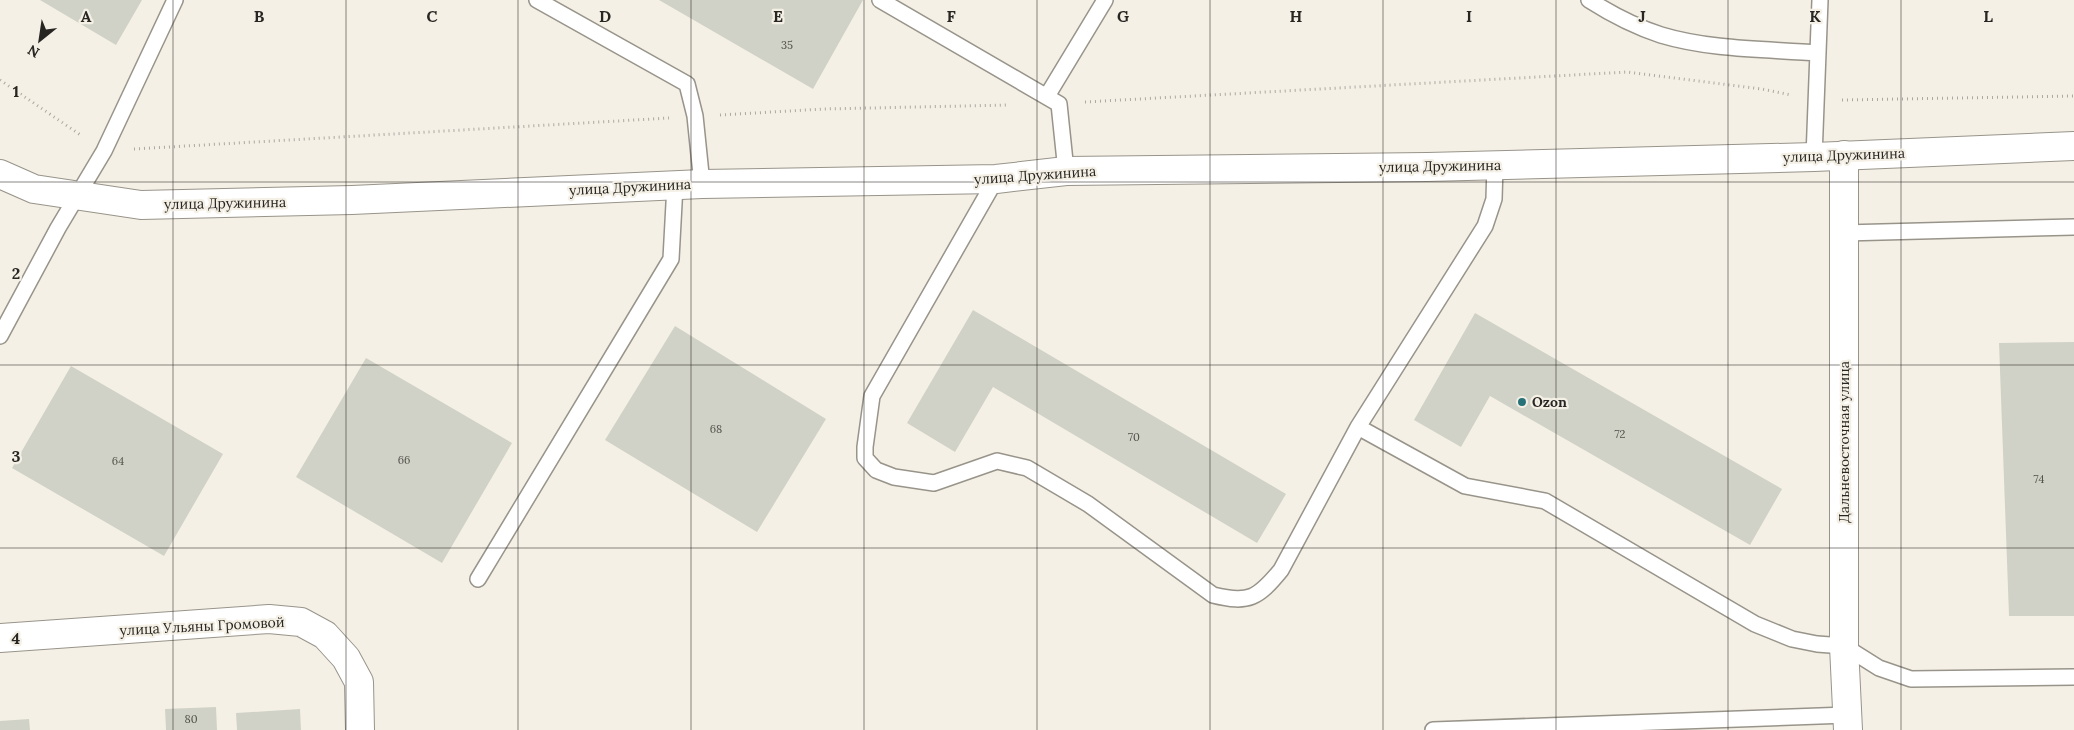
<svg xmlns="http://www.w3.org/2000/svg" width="2074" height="730" font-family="Lora,serif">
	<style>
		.building { fill: #d1d2c7 }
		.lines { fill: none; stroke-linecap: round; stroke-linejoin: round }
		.lane-casing { stroke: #98948a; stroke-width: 18 }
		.street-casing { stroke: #98948a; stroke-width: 30 }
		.secondary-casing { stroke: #98948a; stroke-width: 30 }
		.path { stroke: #aba8a0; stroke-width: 3; stroke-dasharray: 1 4; stroke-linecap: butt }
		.lane { stroke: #fff; stroke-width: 15 }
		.street { stroke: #fff; stroke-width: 28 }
		.secondary { stroke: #fff; stroke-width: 28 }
		.grid { fill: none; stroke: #282622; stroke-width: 1; stroke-opacity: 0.55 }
		.poi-dot { fill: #277178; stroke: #f5f0e6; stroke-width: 2 }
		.labels { text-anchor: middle; stroke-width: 4.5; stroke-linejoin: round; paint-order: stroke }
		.number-label { font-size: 11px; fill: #52514b }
		.street-label { font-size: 14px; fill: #282622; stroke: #f5f0e6 }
		.poi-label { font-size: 14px; font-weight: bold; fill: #282622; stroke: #f5f0e6; text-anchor: start }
		.grid-label { font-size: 16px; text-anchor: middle; font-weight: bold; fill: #282622; stroke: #f5f0e6; stroke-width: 4.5; stroke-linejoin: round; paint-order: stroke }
	</style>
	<rect width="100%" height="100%" fill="#f5f0e6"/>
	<!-- building -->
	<path class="building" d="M40,0H142L116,45Z
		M659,0H863L813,89Z
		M973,310L1286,494L1257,543L993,387L955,452L907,423Z
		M1475,313L1782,489L1750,545L1490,396L1461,447L1414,420Z
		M675,326L826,419L757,532L605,440Z
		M2074,342V616H2009L1999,343Z
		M366,358L512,443L442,563L296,477Z
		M71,366L223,454L164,556L12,468Z
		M216,707L217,730H166L165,709Z
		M300,709L301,730H237L236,713Z
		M29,719L30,730H0V721Z"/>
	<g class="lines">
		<!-- lane casing -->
		<g class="lane-casing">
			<path id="lane" d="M537,0L687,84L695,116L702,184
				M880,0L1059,104L1066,171
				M1589,0C1611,14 1636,27 1661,35C1711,50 1766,49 1818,53
				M1047,96L1105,0
				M1814,157L1820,0
				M996,179L872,396L865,447V458L876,470L894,477L934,483L997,461L1027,468L1088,504L1213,595C1249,604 1258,598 1281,570L1358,427L1485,226L1494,199L1495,165
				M1844,233L2074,227
				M0,336L58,228L104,151L175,0
				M1358,427L1465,486L1545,501L1755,624L1792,639L1817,644L1844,646L1879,668L1911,679L2074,677
				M478,579L671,259L675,185
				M1433,730L1847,715"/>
		</g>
		<!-- street casing -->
		<g class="street-casing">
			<path id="street" d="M1844,155V646L1848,730
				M0,638L269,619L301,622L325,635L346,658L359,682L360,730"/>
		</g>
		<!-- secondary casing -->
		<g class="secondary-casing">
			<path id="secondary" d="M0,174L34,189L141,205L352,200L702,184L996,179L1066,171L1427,167L1814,157L2074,146"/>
		</g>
		<!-- path -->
		<path class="path" d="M0,80L82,136
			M1842,100L2074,96
			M1085,102L1627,72L1762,89L1791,95
			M720,115L824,109L1009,105
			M134,149L669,118"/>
		<!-- lane -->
		<use href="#lane" class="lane"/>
		<!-- street -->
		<use href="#street" class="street"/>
		<!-- secondary -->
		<use href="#secondary" class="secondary"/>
	</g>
	<!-- grid -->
	<path class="grid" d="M173,0V730M346,0V730M518,0V730M691,0V730M864,0V730M1037,0V730M1210,0V730M1383,0V730M1556,0V730M1728,0V730M1901,0V730M0,182H2074M0,365H2074M0,548H2074"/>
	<!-- markers -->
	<circle class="poi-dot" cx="1522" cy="402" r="5"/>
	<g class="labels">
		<!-- number labels -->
		<g class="number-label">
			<text x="787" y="49">35</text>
			<text x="716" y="433">68</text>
			<text x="1620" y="438">72</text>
			<text x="1134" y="441">70</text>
			<text x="404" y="464">66</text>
			<text x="118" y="465">64</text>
			<text x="2039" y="483">74</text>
			<text x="191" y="723">80</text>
		</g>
		<!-- street labels -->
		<g class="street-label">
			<text transform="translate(1844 155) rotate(-2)" y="5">улица Дружинина</text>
			<text transform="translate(1440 166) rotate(-1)" y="5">улица Дружинина</text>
			<text transform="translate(1035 175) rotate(-4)" y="5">улица Дружинина</text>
			<text transform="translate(630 187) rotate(-3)" y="5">улица Дружинина</text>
			<text transform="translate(225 203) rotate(-1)" y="5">улица Дружинина</text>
			<text transform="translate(1844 442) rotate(-90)" y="5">Дальневосточная улица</text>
			<text transform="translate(202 626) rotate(-3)" y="5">улица Ульяны Громовой</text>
		</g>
		<!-- poi labels -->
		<g class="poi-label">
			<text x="1532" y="407">Ozon</text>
		</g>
	</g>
	<g class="grid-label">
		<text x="86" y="22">A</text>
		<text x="259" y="22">B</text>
		<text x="432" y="22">C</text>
		<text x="605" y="22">D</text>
		<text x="778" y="22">E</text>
		<text x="951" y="22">F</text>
		<text x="1123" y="22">G</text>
		<text x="1296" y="22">H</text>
		<text x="1469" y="22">I</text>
		<text x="1642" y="22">J</text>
		<text x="1815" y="22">K</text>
		<text x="1988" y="22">L</text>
		<text x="16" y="97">1</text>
		<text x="16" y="279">2</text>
		<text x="16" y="462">3</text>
		<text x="16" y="644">4</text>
	</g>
	<!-- north arrow -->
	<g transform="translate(40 40) rotate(210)" stroke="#f5f0e6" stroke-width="4" paint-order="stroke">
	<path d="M0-4L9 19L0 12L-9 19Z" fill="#282622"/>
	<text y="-8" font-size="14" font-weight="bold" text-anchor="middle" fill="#282622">N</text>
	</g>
</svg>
